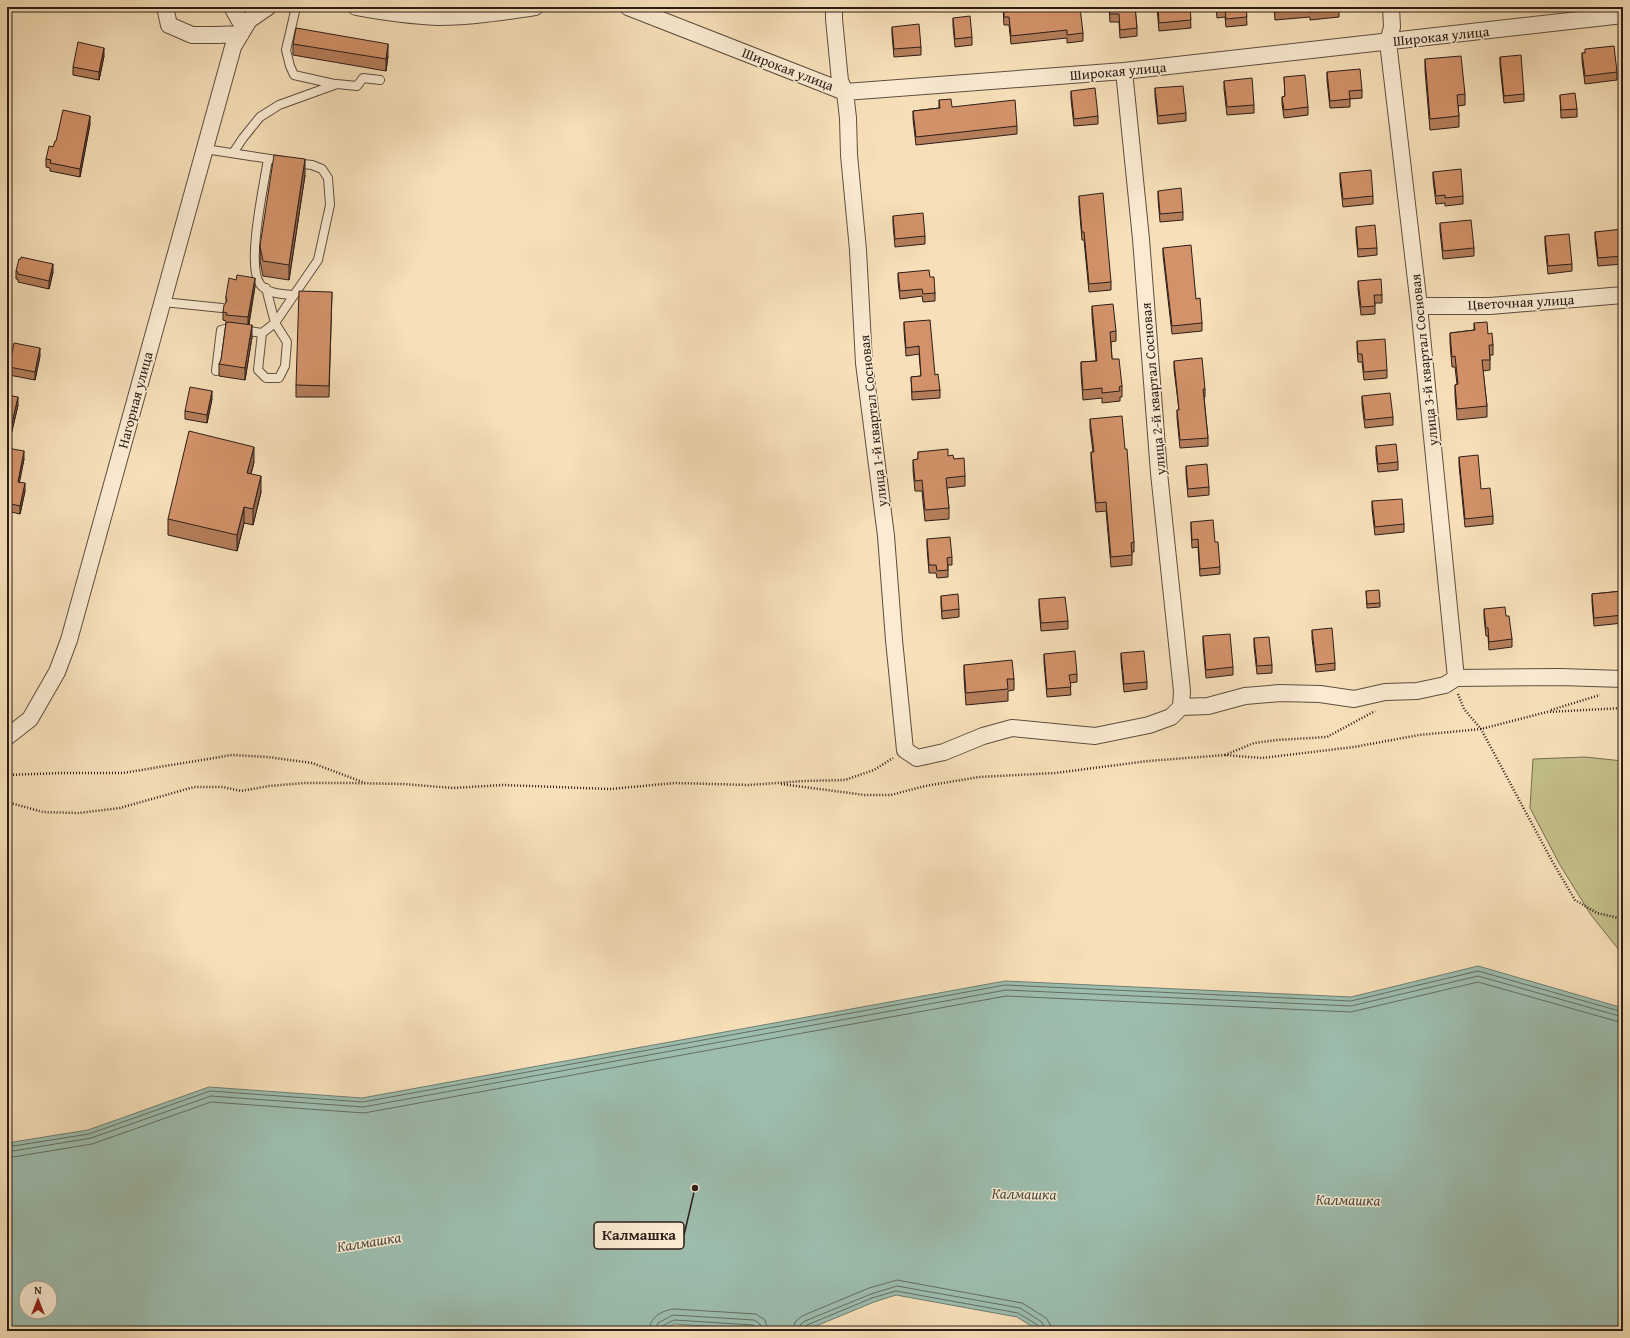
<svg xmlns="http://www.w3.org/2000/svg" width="1630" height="1338" font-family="'Gentium Book Plus',serif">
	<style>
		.green { fill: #c4c08a; stroke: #786e51 }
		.water { fill: #9dbdae; stroke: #6f7d72; fill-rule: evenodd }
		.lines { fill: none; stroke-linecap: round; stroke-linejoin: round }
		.shore { stroke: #646d63; stroke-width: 1 }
		.lane-casing { stroke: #5e4e40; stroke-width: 10 }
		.street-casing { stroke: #5e4e40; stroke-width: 18 }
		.path { stroke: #2b1d18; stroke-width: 2.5; stroke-dasharray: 1 2; stroke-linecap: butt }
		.lane { stroke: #faebd2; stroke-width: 8 }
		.street { stroke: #faebd2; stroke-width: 16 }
		.wall { fill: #b57e5b; stroke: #2b1d18 }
		.shaded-wall { fill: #94664a; stroke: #2b1d18 }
		.building { fill: #d3926a; stroke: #2b1d18 }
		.labels { text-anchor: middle; stroke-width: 3; stroke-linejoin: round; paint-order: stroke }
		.street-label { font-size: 14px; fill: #2b1d18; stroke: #faebd2 }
		.water-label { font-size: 15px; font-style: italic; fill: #4d4d45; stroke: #faebd2 }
		.leader { fill: none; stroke: #2b1d18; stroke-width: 1.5 }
		.callout-dot { fill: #2b1d18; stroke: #faebd2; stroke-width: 1.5 }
		.callout { fill: #faebd2; stroke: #2b1d18; stroke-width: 1.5 }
		.callout-label { font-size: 15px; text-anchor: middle; font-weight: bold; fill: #2b1d18 }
	</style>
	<rect width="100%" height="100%" fill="#f7e0b9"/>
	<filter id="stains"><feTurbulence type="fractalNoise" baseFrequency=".005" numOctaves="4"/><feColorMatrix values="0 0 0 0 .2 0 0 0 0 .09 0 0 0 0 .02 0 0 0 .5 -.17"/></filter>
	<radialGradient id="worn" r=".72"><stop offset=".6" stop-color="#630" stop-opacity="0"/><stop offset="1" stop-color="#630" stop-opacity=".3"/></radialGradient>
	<!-- green -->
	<path class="green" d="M1585,757L1623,761V955L1591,915L1560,865L1530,808L1533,759Z"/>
	<!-- water -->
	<path class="water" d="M1478,966L1623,1008V1331H1039L1017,1317L896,1295L874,1302L804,1331H783L674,1324L661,1331H7V1143L88,1130L209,1087L362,1098L1005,981L1351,997ZM26,1288H50V1312H26Z"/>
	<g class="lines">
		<!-- shore -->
		<path class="shore" d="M7,1147L89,1134L210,1091L363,1102L1005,985L1351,1001L1478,971L1623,1012
			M7,1152L91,1138L211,1096L363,1107L1006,990L1351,1006L1478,976L1623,1017
			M7,1158L92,1144L211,1102L364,1113L1006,996L1351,1012L1478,982L1623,1023
			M649,1331C649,1318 662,1310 674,1309L756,1314L765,1320L768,1331
			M655,1331L658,1323L673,1315L754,1320L760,1324L762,1331
			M660,1331L662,1326L674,1320L753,1325L756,1327L757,1331
			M793,1331L795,1322L802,1316L869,1288L897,1280L1022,1303L1046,1318L1050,1324L1051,1331
			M799,1331L800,1325L805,1321L871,1294L897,1286L1020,1308L1042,1322L1045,1331
			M804,1331V1328L807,1325L872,1298L896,1291L1018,1313L1039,1326L1040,1331"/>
		<!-- lane casing -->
		<g class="lane-casing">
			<path id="lane" d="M296,7L286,50L290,66L294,75L334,84
				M205,149L283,161
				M233,153L243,138L260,117L279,105L337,84L357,86L363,78L380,80
				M268,159C264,185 246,265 260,284C267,294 283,294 294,295L318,260L330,205L328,178L322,169L312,165L295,163
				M163,302L222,308
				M262,333L275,323L294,295
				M216,371L221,330L229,328L262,333L258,370L266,378H279L285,366L287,342L275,323L266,288"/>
		</g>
		<!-- street casing -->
		<g class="street-casing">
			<path id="street" d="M165,7L169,25L192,35H217L241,34
				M232,7L244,28
				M356,7C383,12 410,16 438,17C470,17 503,12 535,7
				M628,7L845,92L1124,71L1623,15
				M834,7V19L840,81L845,92L848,118L849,155L858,250L864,363L886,536L894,640L905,750L917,758L944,752L983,736L1012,728L1095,736L1149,725L1171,717L1181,707L1208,706L1245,696L1280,693L1320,694L1354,699L1385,692L1417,691L1445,685L1456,678L1560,677L1623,679
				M1391,7L1392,27L1388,42L1419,306L1456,678
				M1124,71L1141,239L1159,473L1182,691L1181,707
				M1419,306H1490L1623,295
				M7,737L30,719L57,672L69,640L233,47L249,20L268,7"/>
		</g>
		<!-- path -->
		<path class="path" d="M1458,694L1464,709L1481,729L1552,861L1575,900L1597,913L1623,919
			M1551,710L1600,695
			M1225,755L1254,743L1277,740L1327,737L1375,711
			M7,775L62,773H123L232,755L268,757L312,763L365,783
			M781,784L865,795H891L925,786L979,777L1055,773L1148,761L1225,755L1262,758L1354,747L1419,735L1481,729L1547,712L1623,708
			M7,802L43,812L79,813L120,808L194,787H223L241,791L269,786L304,783H349L404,784L453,788L503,785L610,789L675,783L749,785L804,781L845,780L874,770L893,758"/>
		<!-- lane -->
		<use href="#lane" class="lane"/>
		<!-- street -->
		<use href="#street" class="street"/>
	</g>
	<!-- wall -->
	<path class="wall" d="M1003,7L1083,33V41L1067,43V38L1011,44L1009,25H1004Z
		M1109,7H1135L1137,28V36L1120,38L1119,22H1110Z
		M1157,7H1190L1191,28L1159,31Z
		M1216,7H1246L1247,25L1226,27L1225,17L1217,18Z
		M1274,7H1339V17L1310,20V17L1275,20Z
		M1418,7H1440V8L1418,10Z
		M953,18L972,37V45L955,47L953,26Z
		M892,27L921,47V55L894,57L892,35Z
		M293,44L388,56L386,71L293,55Z
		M1582,53H1585L1617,72V80L1585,84L1582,61Z
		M104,56L99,80L73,75V67Z
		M1500,57L1524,94V101L1504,103L1500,65Z
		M1425,59L1465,94V105L1458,106L1459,116V127L1430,130L1425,70Z
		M1327,72L1362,90V98L1350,99V107L1330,108L1327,80Z
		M1284,77L1308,107V115L1284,118L1282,104V97L1285,96Z
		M1224,81L1254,105V113L1227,115L1224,89Z
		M1155,88L1186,113V121L1158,124L1155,96Z
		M1071,91L1098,116V124L1074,126L1071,99Z
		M1560,95L1577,109V117L1561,118Z
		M1623,95V116L1622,103V96Z
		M939,100L952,107L1017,126V134L916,145L913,119V111L939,108Z
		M90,124L80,177L50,171V168L46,167V159L56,141Z
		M1433,172L1463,196V204L1445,206V203L1436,204L1433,179Z
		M1340,173L1373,196V204L1343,207L1340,181Z
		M305,175L289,280L263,276L260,261V246Z
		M1158,191L1183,212V220L1160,222L1158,198Z
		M1079,196L1111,282V290L1089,292L1084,240H1082L1079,204Z
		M893,216L925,236V244L895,247L893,224Z
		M1440,223L1474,248V256L1443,259L1440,231Z
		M1356,227L1377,248V255L1358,257L1356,235Z
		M1595,232H1623V264L1598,266L1595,239Z
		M1545,236L1572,264V271L1548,274L1545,244Z
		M1163,248L1196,299L1202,323V331L1172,334L1163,255Z
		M16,271L53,272L49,289L18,282V279H16Z
		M898,273L930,277L935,293V301L923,302L922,296L900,299L898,281Z
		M1358,281L1382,295V303H1375V314L1361,315L1358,289Z
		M255,286L249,325L252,337L245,380L219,376V364L221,360L226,323V321L223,320V312L226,303V296Z
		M332,292L329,397H296V385Z
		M1092,306L1116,331V341L1111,342L1112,359L1122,386V397H1120V401L1102,403V398L1083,400L1081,373V362L1096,361L1092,316Z
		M904,322L935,375L940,390V398L912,400L911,377L921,376L919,354L906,356L904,330Z
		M1474,323L1488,334L1493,345V355H1490V370L1483,371L1487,406V417L1457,420L1455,395V385L1457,384L1455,367H1452L1450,343V333L1474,330Z
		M1357,341L1387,370V378L1364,380L1362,362H1358L1357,349Z
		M40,356L35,380L9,375V367Z
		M1174,361L1205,389V397H1204L1208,438V446L1180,448L1177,418V410H1179L1174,369Z
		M7,395L18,405L11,435L7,434Z
		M1362,396L1393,417V425L1365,428L1362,404Z
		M212,399L207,423L185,419V411Z
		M1090,419L1134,542V552H1132V565L1111,567L1106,511L1096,512L1091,461V452H1093L1090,428Z
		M1376,446L1398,462V470L1378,472L1376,454Z
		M7,448L24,459L19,482L25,491L20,514L7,511Z
		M918,452L948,456L954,459L965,476V486L947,488L949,508V519L925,521L922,491H915L913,470V460L918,459Z
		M1459,457L1481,489L1493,516V524L1465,527L1459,465Z
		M254,462L251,474L261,492L253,525L244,523L237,551L168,535V519Z
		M1186,466L1209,487V495L1188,497L1186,474Z
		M1372,501L1404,524V532L1375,535L1372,509Z
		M1191,522L1220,567V574L1200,576L1198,547L1192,548L1191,530Z
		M927,539L952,557V565H948V577L937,578L936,573H929L927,547Z
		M1366,591L1380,603V607L1367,608Z
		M1623,591V623L1594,626L1592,602V594Z
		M941,596L959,609V617L942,619L941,604Z
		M1039,599L1068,621V629L1041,631L1039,607Z
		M1484,609L1506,616L1512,639V647L1489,650L1488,636H1486L1484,617Z
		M1312,630L1335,663V670L1316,672L1312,638Z
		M1203,636L1233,667V675L1206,678L1203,644Z
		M1254,638L1272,665V673L1257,674L1254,646Z
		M1121,653L1147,682V689L1124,692L1121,661Z
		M1044,654L1077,674V682L1070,683L1071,695L1047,697L1044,662Z
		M964,665L1014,679V690L1008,691V701L966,705L964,677Z"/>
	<!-- shaded-wall -->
	<path class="shaded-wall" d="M388,44V56L386,71V59Z
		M104,48V56L99,80V72Z
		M90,116V124L80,177V169Z
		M305,159V175L289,280V265Z
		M53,264V272L49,289V281Z
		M255,278V286L248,325V317Z
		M252,325V337L245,380V368Z
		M40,348V356L35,380V372Z
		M212,391V399L207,423V415Z
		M18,397V405L11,435V427Z
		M254,447V462L247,489V473Z
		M24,451V459L18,490V482Z
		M261,476V492L253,525V509Z
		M25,483V491L20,514V506Z
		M244,507V523L237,551V535Z"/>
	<!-- building -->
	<path class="building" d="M1004,7H1080L1083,33L1067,35V30L1011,36L1009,17H1004Z
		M1109,7H1135L1137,28L1120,30L1119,14H1110Z
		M1158,7H1190L1191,20L1159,23Z
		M1216,7H1246L1247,17L1226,19L1225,9L1217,10Z
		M1275,7H1339V9L1310,12V9L1275,12Z
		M970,16L972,37L955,39L953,18Z
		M919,24L921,47L894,49L892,27Z
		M296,28L388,44L386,59L293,44Z
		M78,42L104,48L99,72L73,67Z
		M1614,46L1617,72L1585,76L1582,53H1585V49Z
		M1521,55L1524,94L1504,96L1500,57Z
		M1461,56L1465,94L1457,95L1459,116L1430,119L1425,59Z
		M1360,69L1362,90L1349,91L1350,99L1330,101L1327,72Z
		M1305,75L1308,107L1284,110L1282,97L1285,96L1284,77Z
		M1252,78L1254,105L1227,107L1224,81Z
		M1183,86L1186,113L1158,116L1155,88Z
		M1095,88L1098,116L1074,119L1071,91Z
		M1575,93L1577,109L1561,110L1560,95Z
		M1623,95V108L1622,96Z
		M951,99L952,107L1015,100L1017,126L916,137L913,111L940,108L939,100Z
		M63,110L90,116L80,169L50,163L51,160L46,159L49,146L53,147L55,141H56Z
		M274,155L305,159L289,265L263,261L260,246Z
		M1461,169L1463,196L1445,198V195L1436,196L1433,172Z
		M1371,170L1373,196L1343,199L1340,173Z
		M1181,188L1183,212L1160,214L1158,191Z
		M1103,193L1111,282L1089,284L1084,232H1082L1079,196Z
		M923,213L925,236L895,239L893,216Z
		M1471,220L1474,248L1443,251L1440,223Z
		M1375,225L1377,248L1358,249L1356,227Z
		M1623,229V256L1598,258L1595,232Z
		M1569,234L1572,264L1548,266L1545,236Z
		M1191,245L1196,299L1200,298L1202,323L1172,326L1163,248Z
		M21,257L53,264L49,281L18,274V272L16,271L19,259H21Z
		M929,270L930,277H934L935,293L923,294L922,289L900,291L898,273Z
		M237,275L255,278L248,317L226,315L227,313L223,312L224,305L227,301L226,296L229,278L236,280Z
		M1381,279L1382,295H1374L1375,306L1361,307L1358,281Z
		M299,291L332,292L329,386L296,385Z
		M1113,304L1116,331L1110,332L1112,359H1119L1122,386L1119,387L1120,391L1102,393V388L1083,390L1081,362L1097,361L1092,306Z
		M930,320L935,375L938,374L940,390L912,392L911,377L921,376L919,346L906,348L904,322Z
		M229,322L252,325L245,368L219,364L221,360L226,323Z
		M1487,322L1488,334L1492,333L1493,345H1489L1490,360H1482L1487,406L1457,409L1455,385L1458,384L1455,356L1452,357L1450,333L1475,330L1474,323Z
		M1385,339L1387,370L1364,372L1362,354H1358L1357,341Z
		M14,343L40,348L35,372L9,367Z
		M1202,358L1205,389H1203L1208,438L1180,440L1177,410H1179L1174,361Z
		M190,387L212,391L207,415L185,411Z
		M1390,393L1393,417L1365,420L1362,396Z
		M7,395L18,397L11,427L7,426Z
		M1122,416L1125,449H1127L1134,542L1131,543L1132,555L1111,557L1106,502L1096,503L1091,452H1094L1090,419Z
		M189,431L254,447L247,473L261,476L253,509L244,507L237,535L168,519Z
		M1396,444L1398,462L1378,464L1376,446Z
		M7,448L24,451L18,482L25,483L20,506L7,503Z
		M948,449V456L953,455L954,459L964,458L965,476L946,478L949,508L925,510L922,480L915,481L913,460L918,459V452Z
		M1478,455L1481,489L1490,488L1493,516L1465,519L1459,457Z
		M1207,464L1209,487L1188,489L1186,466Z
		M1402,499L1404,524L1375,527L1372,501Z
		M1213,520L1215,542H1218L1220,567L1200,569L1198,539L1192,540L1191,522Z
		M950,537L952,557L947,558L948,570L937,571L936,565H929L927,539Z
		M1379,590L1380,603L1367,604L1366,591Z
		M1623,591V615L1594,618L1592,594Z
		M958,594L959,609L942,611L941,596Z
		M1065,597L1068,621L1041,623L1039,599Z
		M1505,607L1506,616H1509L1512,639L1489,642L1488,628H1486L1484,609Z
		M1332,628L1335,663L1316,665L1312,630Z
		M1230,634L1233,667L1206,670L1203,636Z
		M1269,637L1272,665L1257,666L1254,638Z
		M1075,651L1077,674L1069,675L1071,687L1047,689L1044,654Z
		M1144,651L1147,682L1124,684L1121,653Z
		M1012,660L1014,679H1007L1008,689L966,693L964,665Z"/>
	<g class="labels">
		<!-- street labels -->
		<g class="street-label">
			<text transform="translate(1441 36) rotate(-6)" y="5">Широкая улица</text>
			<text transform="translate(788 69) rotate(21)" y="5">Широкая улица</text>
			<text transform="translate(1118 71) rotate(-5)" y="5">Широкая улица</text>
			<text transform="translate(1521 302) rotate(-3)" y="5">Цветочная улица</text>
			<text transform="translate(1424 360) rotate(-96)" y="5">улица 3-й квартал Сосновая</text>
			<text transform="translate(1153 389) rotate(-95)" y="5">улица 2-й квартал Сосновая</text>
			<text transform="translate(135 400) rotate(-75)" y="5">Нагорная улица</text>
			<text transform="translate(873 421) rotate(-96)" y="5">улица 1-й квартал Сосновая</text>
		</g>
		<!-- water labels -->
		<g class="water-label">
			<text transform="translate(1024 1194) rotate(1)" y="5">Калмашка</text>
			<text transform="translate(1348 1200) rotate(1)" y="5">Калмашка</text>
			<text transform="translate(369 1242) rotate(-9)" y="5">Калмашка</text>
		</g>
	</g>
	<!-- callouts -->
	<path class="leader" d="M695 1188L684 1235"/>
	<circle class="callout-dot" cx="695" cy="1188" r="4"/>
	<rect class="callout" x="594" y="1222" width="90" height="27" rx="4"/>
	<g class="callout-label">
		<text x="639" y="1240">Калмашка</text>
	</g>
	<!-- margin -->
	<rect width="1630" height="1338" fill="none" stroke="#f7e0b9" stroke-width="24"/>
	<rect x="8" y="8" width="1614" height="1322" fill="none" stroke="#2b1d18" stroke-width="2"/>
	<rect x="12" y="12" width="1606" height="1314" fill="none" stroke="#2b1d18"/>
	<!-- north arrow -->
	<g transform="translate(38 1300)"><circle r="19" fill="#faebd2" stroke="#a79988"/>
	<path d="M0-3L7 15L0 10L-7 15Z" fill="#8f2418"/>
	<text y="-6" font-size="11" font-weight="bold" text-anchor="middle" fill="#2b1d18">N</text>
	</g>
	<rect width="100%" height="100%" filter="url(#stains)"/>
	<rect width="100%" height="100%" fill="url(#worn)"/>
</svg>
